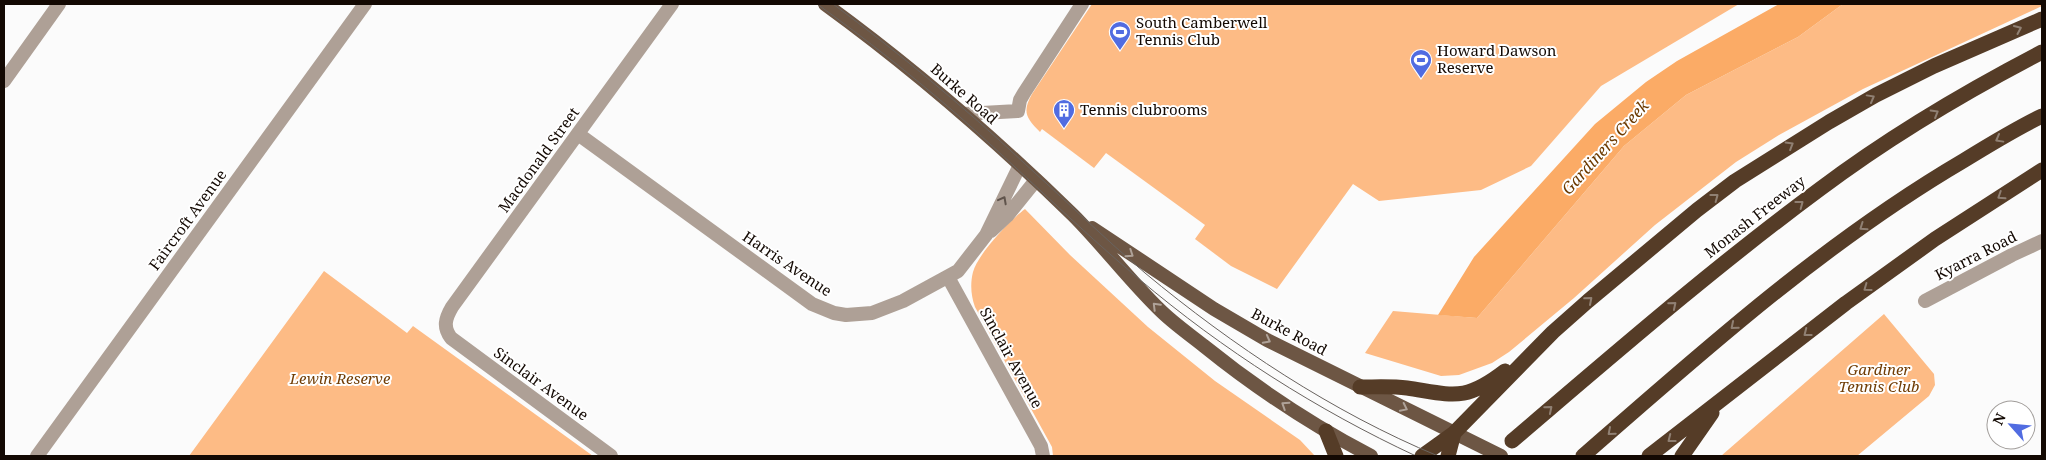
<svg xmlns="http://www.w3.org/2000/svg" width="2046" height="460" font-family="'Noto Serif',serif">
	<style>
		.green { fill: #fdbb85 }
		.water { fill: #fbab66 }
		.lines { fill: none; stroke-linecap: round; stroke-linejoin: round }
		.minor { stroke: #aea096; stroke-width: 14 }
		.primary { stroke: #6d5644; stroke-width: 14 }
		.motorway { stroke: #553c27; stroke-width: 15 }
		.tram { stroke: #69635f; stroke-width: 1 }
		.oneway { stroke: #908073 }
		.oneway2 { stroke: #60544c }
		.oneway3 { stroke: #afa298 }
		.labels { text-anchor: middle; stroke-width: 4; stroke-linejoin: round; paint-order: stroke }
		.poi-label { font-size: 15px; fill: #130903; stroke: #fff; text-anchor: start }
		.street-label { font-size: 15px; fill: #130903; stroke: #fff }
		.park-label { font-size: 15px; font-style: italic; fill: #703d05; stroke: #fff }
		.water-label { font-size: 16px; font-style: italic; fill: #6c3a00; stroke: #fff }
	</style>
	<rect width="100%" height="100%" fill="#fbfbfb"/>
	<!-- green -->
	<path class="green" d="M1092,4H1739L1601,86L1531,166L1481,190L1379,201L1353,184L1277,289L1231,266L1195,239L1205,225L1106,153L1094,168L1042,129L1040,132C1026,118 1022,112 1032,94Z
		M1843,4H2042V6L1863,89L1779,135L1736,162L1655,225L1574,298L1509,352L1492,363L1459,375L1441,376L1365,353L1393,311L1477,318L1624,146L1686,95L1798,37Z
		M1025,209L1070,255L1148,327L1215,381L1300,440L1315,456H1053L1052,447L975,307C971,296 970,284 973,272C978,254 1009,221 1025,209Z
		M324,271L407,333L413,326L593,456H189Z
		M1884,314L1934,374L1935,385L1929,396L1857,456H1721Z"/>
	<!-- water -->
	<path class="water" d="M1779,4H1843L1798,37L1686,95L1624,146L1477,318L1438,315L1474,257L1595,124L1646,82L1677,61Z"/>
	<g class="lines">
		<!-- minor -->
		<path class="minor" d="M4,81L59,4
			M964,114L1018,111L1020,100L1024,93L1082,4
			M578,134L812,304L834,313L846,315L872,313L903,301L958,271L986,235L1020,165
			M991,231L1007,216L1036,180
			M948,277L1041,446L1043,456
			M1925,301L2012,255L2042,241
			M37,456L365,4
			M611,456L451,338C443,327 445,319 452,307L672,4"/>
		<!-- primary -->
		<path class="primary" d="M825,4C913,68 995,139 1073,215C1103,245 1129,280 1160,310C1173,323 1189,334 1204,346C1256,388 1312,425 1371,456
			M1092,228L1214,309L1267,340L1501,456"/>
		<!-- motorway -->
		<path class="motorway" d="M1360,387C1376,387 1392,386 1407,388C1454,395 1465,402 1505,371
			M1326,431L1336,456
			M1512,441C1613,355 1713,268 1820,189C1889,137 1965,92 2042,52
			M1422,456L1454,433L1553,332L1588,301L1697,210L1735,181L1829,122L1876,95L1934,66L2042,19
			M1448,456L1454,433
			M1583,456C1703,351 1825,242 1963,161C1989,145 2015,129 2042,116
			M1649,456L1846,303L1935,239L2042,170
			M1682,456L1712,413"/>
		<!-- tram -->
		<path class="tram" d="M817,4C866,39 914,77 960,117C1020,170 1077,227 1139,279C1223,350 1317,410 1416,456
			M833,4C899,53 963,106 1023,162C1064,199 1103,237 1145,273C1233,346 1332,412 1438,456"/>
	</g>
	<!-- one-way arrows -->
	<defs><path id="oneway-chevron" d="M-2-3.5L2.5 0L-2 3.5" fill="none" stroke-width="1.6" stroke-linecap="round" stroke-linejoin="round" transform="scale(1.25)"/></defs>
	<g class="oneway">
		<use href="#oneway-chevron" transform="translate(2018 29) rotate(-24)"/>
		<use href="#oneway-chevron" transform="translate(1871 98) rotate(-29)"/>
		<use href="#oneway-chevron" transform="translate(1935 113) rotate(-31)"/>
		<use href="#oneway-chevron" transform="translate(1999 139) rotate(151)"/>
		<use href="#oneway-chevron" transform="translate(1790 145) rotate(-31)"/>
		<use href="#oneway-chevron" transform="translate(2001 196) rotate(147)"/>
		<use href="#oneway-chevron" transform="translate(1715 197) rotate(-37)"/>
		<use href="#oneway-chevron" transform="translate(1800 204) rotate(-37)"/>
		<use href="#oneway-chevron" transform="translate(1863 227) rotate(145)"/>
		<use href="#oneway-chevron" transform="translate(1867 288) rotate(144)"/>
		<use href="#oneway-chevron" transform="translate(1589 300) rotate(-41)"/>
		<use href="#oneway-chevron" transform="translate(1673 305) rotate(-40)"/>
		<use href="#oneway-chevron" transform="translate(1734 326) rotate(140)"/>
		<use href="#oneway-chevron" transform="translate(1807 333) rotate(142)"/>
		<use href="#oneway-chevron" transform="translate(1549 409) rotate(-40)"/>
		<use href="#oneway-chevron" transform="translate(1611 432) rotate(139)"/>
		<use href="#oneway-chevron" transform="translate(1671 439) rotate(142)"/>
	</g>
	<use class="oneway2" href="#oneway-chevron" transform="translate(1003 200) rotate(-62)"/>
	<g class="oneway3">
		<use href="#oneway-chevron" transform="translate(1130 254) rotate(34)"/>
		<use href="#oneway-chevron" transform="translate(1156 306) rotate(-135)"/>
		<use href="#oneway-chevron" transform="translate(1267 340) rotate(28)"/>
		<use href="#oneway-chevron" transform="translate(1285 405) rotate(-147)"/>
		<use href="#oneway-chevron" transform="translate(1404 408) rotate(26)"/>
	</g>
	<!-- icons -->
	<defs>
		<g id="stadium-pin" transform="scale(1.125)"><path d="M0 17L-7.5 6A9.5 9.5 0 1 1 7.5 6Z" fill="#516ce1" stroke="#fff"/><path d="M0-5a6.5 5 0 1 0 0 10a6.5 5 0 1 0 0-10ZM-3.5-1.8h7v3.6h-7Z" fill="#fff"/></g>
		<g id="building-pin" transform="scale(1.125)"><path d="M0 17L-7.5 6A9.5 9.5 0 1 1 7.5 6Z" fill="#516ce1" stroke="#fff"/><path d="M-4-6H4V6H1V3H-1V6H-4ZM-2.5-4.3h1.7v1.8h-1.7ZM.8-4.3h1.7v1.8H.8ZM-2.5-1h1.7V.8h-1.7ZM.8-1h1.7V.8H.8Z" fill="#fff"/></g>
	</defs>
	<g fill-rule="evenodd">
		<use href="#stadium-pin" x="1120" y="32"/>
		<use href="#stadium-pin" x="1421" y="60"/>
		<use href="#building-pin" x="1064" y="110"/>
	</g>
	<g class="labels">
		<!-- poi labels -->
		<g class="poi-label">
			<text x="1136" y="28">South Camberwell<tspan x="1136" dy="17">Tennis Club</tspan></text>
			<text x="1437" y="56">Howard Dawson<tspan x="1437" dy="17">Reserve</tspan></text>
			<text x="1080" y="115">Tennis clubrooms</text>
		</g>
		<!-- street labels -->
		<g class="street-label">
			<text transform="translate(964 94) rotate(41)" y="5">Burke Road</text>
			<text transform="translate(539 160) rotate(-54)" y="5">Macdonald Street</text>
			<text transform="translate(1755 217) rotate(-38)" y="5">Monash Freeway</text>
			<text transform="translate(188 220) rotate(-54)" y="5">Faircroft Avenue</text>
			<text transform="translate(1976 256) rotate(-27)" y="5">Kyarra Road</text>
			<text transform="translate(787 264) rotate(34)" y="5">Harris Avenue</text>
			<text transform="translate(1289 332) rotate(28)" y="5">Burke Road</text>
			<text transform="translate(1011 358) rotate(61)" y="5">Sinclair Avenue</text>
			<text transform="translate(541 384) rotate(36)" y="5">Sinclair Avenue</text>
		</g>
		<!-- park labels -->
		<g class="park-label">
			<text x="1879" y="375">Gardiner<tspan x="1879" dy="17">Tennis Club</tspan></text>
			<text x="340" y="384">Lewin Reserve</text>
		</g>
		<!-- water labels -->
		<g class="water-label">
			<text transform="translate(1605 147) rotate(-48)" y="6">Gardiners Creek</text>
		</g>
	</g>
	<!-- border -->
	<rect width="2046" height="460" fill="none" stroke="#130903" stroke-width="10"/>
	<!-- north arrow -->
	<g transform="translate(2011 425) rotate(297)"><circle r="24" fill="#ffffff" stroke="#a19d9a"/>
	<path d="M0-4L9 19L0 12L-9 19Z" fill="#516ce1"/>
	<text y="-8" font-size="14" font-weight="bold" text-anchor="middle" fill="#130903">N</text>
	</g>
</svg>
